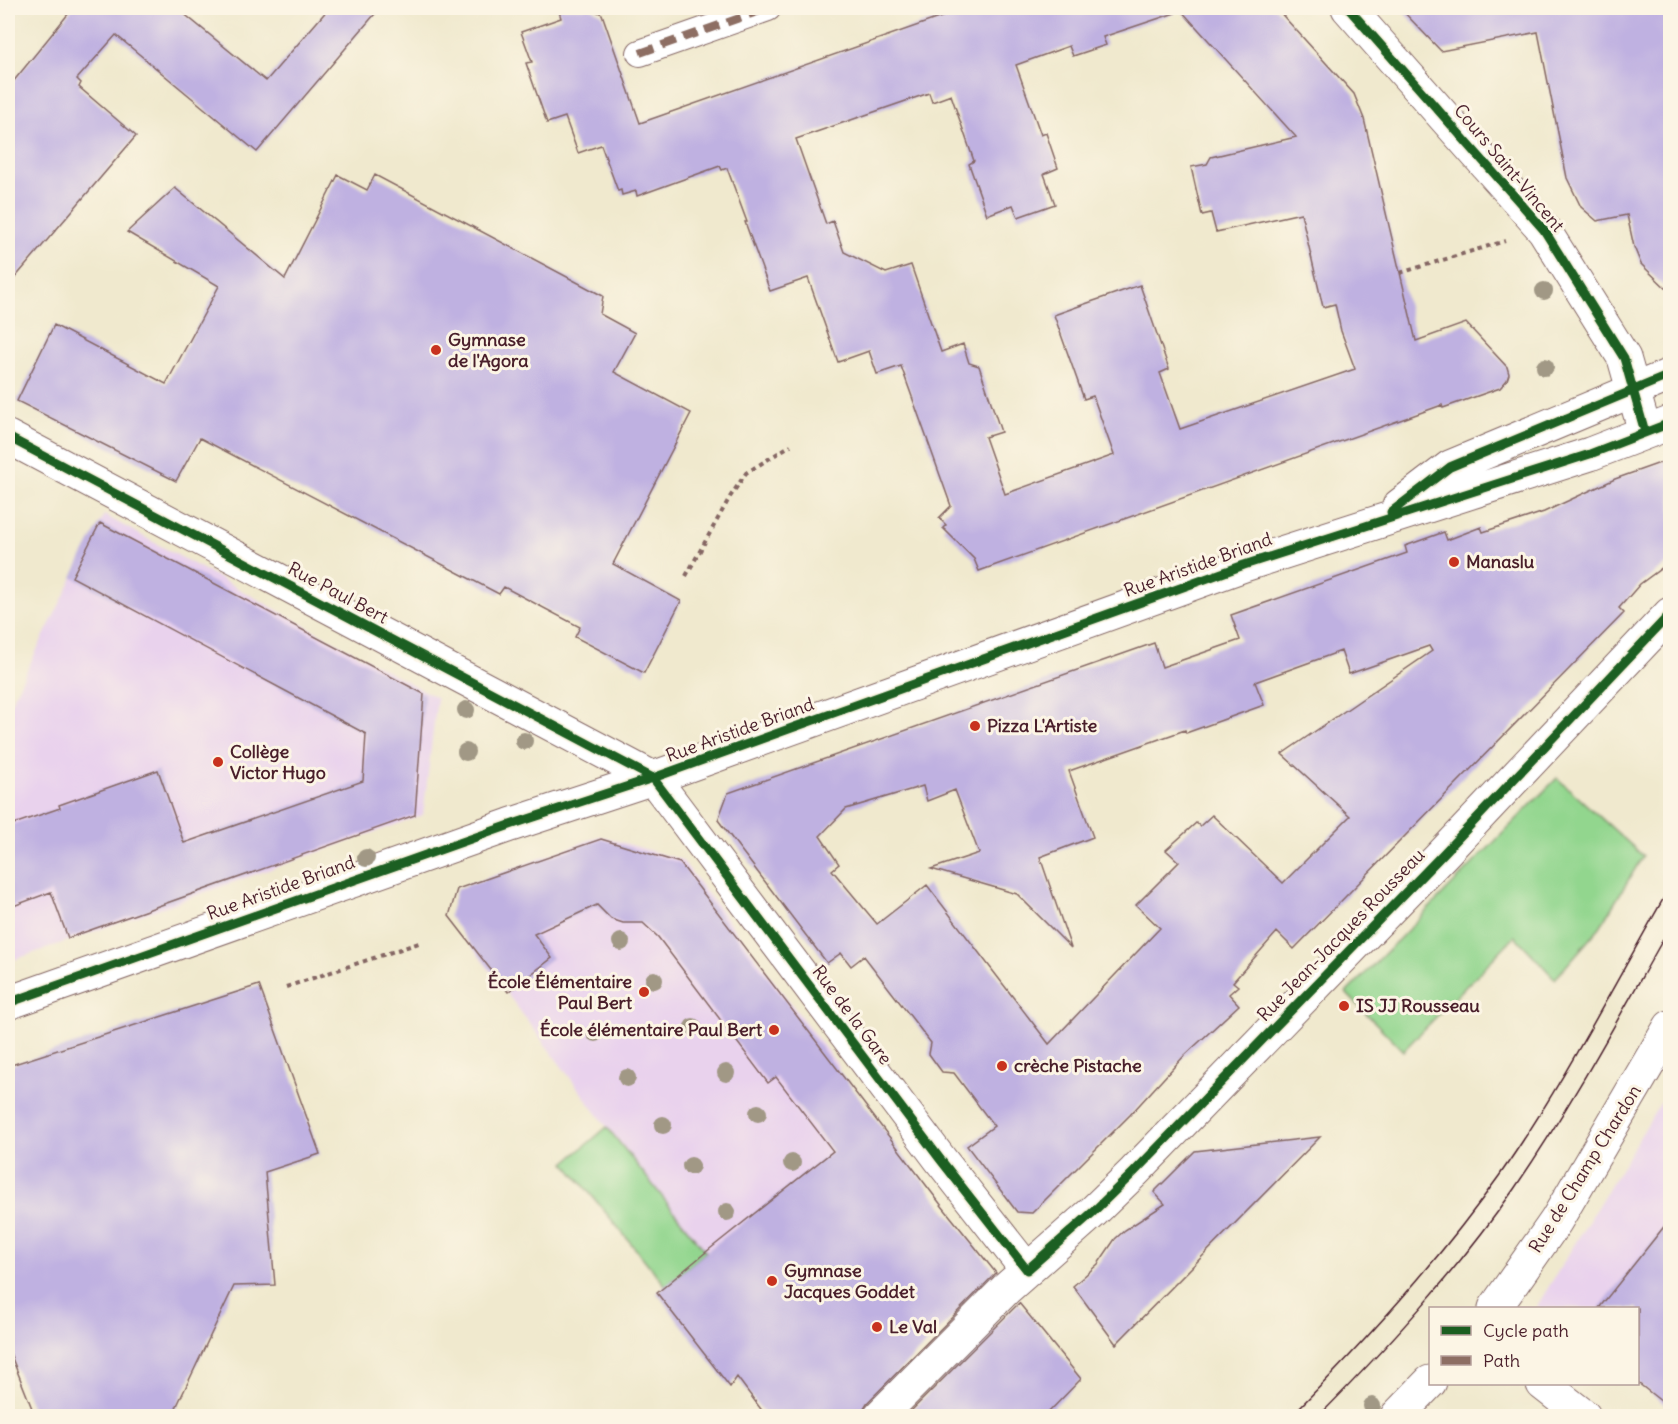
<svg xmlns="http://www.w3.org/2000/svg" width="1678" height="1424" font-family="Delius,sans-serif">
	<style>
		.built { fill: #e9d2ed }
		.green { fill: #92d68e; stroke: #6e7a5c; stroke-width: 1.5 }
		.building { fill: #bfb1e1; fill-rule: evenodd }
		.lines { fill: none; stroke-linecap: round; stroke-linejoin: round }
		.pedestrian-casing { stroke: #846664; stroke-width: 28 }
		.minor-casing { stroke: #846664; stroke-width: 35 }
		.tertiary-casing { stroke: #846664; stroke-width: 35 }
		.primary-casing { stroke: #846664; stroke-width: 35 }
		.path { stroke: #846664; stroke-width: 4; stroke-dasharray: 4.5 4.5; stroke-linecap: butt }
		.pedestrian { stroke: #fff; stroke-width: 26 }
		.minor { stroke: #fff; stroke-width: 33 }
		.tertiary { stroke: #fff; stroke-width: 33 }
		.primary { stroke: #fff; stroke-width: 33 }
		.tram { stroke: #4a1f2b; stroke-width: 1.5 }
		.quiet { stroke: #8d6e63; stroke-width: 8; stroke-dasharray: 15 8; stroke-linecap: butt }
		.cycleway-casing { stroke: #fcf5e5; stroke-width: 13 }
		.cycleway { stroke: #1b5e20; stroke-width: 9 }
		.tree { fill: #a19885 }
		.poi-dot { fill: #c8321e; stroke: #fcf5e5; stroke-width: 2 }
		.labels { text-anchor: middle; stroke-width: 6; stroke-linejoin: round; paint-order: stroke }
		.street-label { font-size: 18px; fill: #4a1f2b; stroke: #fcf5e5 }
		.poi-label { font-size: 18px; font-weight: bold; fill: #4a1f2b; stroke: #fcf5e5; text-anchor: start }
	</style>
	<rect width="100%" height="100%" fill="#fcf5e5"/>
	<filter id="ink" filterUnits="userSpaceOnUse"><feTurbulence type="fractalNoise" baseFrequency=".0167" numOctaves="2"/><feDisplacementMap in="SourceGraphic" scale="12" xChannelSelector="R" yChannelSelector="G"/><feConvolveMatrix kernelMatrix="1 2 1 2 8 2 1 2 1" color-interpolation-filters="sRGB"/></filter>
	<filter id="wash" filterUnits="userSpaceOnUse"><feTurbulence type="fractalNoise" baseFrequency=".008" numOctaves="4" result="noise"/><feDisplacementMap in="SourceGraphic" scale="24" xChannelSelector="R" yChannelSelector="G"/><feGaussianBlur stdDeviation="1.35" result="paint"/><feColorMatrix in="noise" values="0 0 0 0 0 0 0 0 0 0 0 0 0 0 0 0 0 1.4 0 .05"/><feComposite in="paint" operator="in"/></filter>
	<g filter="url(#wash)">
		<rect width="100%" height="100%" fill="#f0e9ce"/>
		<!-- built -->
		<path class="built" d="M104,515L437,698L423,815L8,962V708Z
			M600,836L682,860L840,1068L796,1104L832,1152L706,1252L607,1127L449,916L457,889Z
			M1670,1087V1386L1659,1400L1638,1383V1308H1540L1537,1306Z"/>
		<!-- green -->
		<path class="green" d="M1557,778L1643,856L1600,927L1555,979L1515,936L1403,1051L1346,993Z
			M607,1127L706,1252L666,1286L565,1163Z"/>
		<g id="blocks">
			<!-- building -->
			<path class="building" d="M73,8H177L266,81L329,8H380L257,152L116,35L77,79L81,83L79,87L136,136L8,286V88Z
				M558,8H590L602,14L640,123L967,8H1174L1175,13L1103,37L1106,45L1073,56L1069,46L1016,65L1041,135L1046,133L1058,168L1044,174L1055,204L1018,217L1013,205L987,215L969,164L974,161L951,95L932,102L929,93L796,139L826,224L833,221L844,252L886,273L911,265L941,352L963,344L969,363L979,366L1001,432L985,437L1005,494L1114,455L1093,396L1084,399L1054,315L1082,305L1140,285L1169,369L1160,373L1180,429L1355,369L1341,331L1335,304L1323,307L1301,213L1216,232L1211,213L1202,215L1191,167L1207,164L1211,157L1296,137L1179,8H1276L1354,94L1364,119L1416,341L1466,323L1507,367L1509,374L1507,380L1500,388L1443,408L1442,405L979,571L974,559L943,528L946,525L939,518L951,506L901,366L877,374L869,351L838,362L808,278L770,291L745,222H747L727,168L722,170L720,166L637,196L636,191L622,195L621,190L618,191L601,145L578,153L565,117L547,123L526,63L532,62L521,32L561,18Z
				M1400,8H1671V293L1641,264L1634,247L1627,215L1597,221L1581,207L1567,178L1538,32L1441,51Z
				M338,175L367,190L375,175L603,296L600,314L635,333L614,372L691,413L613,564L681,601L644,673L575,637L580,627L504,587L499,594L200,438L176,481L17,401L54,325L166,384L219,286L127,232L175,188L285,279Z
				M1671,459V561L1640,584L1619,608L1624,613L1294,949L1277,932L1233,982L1238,986L1229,994L1239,1005L1184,1056L1130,1115L1032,1213L1017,1212L967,1146L994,1126L954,1073L942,1072L929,1054L931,1043L864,956L851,966L841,953L827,963L718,820L728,793L1154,643L1162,667L1240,640L1231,615L1407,553L1405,546L1444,532L1447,540L1481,527L1483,532L1544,512L1615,479ZM1429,646L1432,651L1282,754L1350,816L1283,883L1212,815L1200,826L1196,823L1166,850L1179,862L1136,905L1160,928L1049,1044L927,885L877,924L832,870L839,864L820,836L846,809L923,786L927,801L955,790L979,853L931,869L1017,894L1071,948L1040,857L1093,837L1069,771L1185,730L1186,733L1264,705L1255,682L1341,651L1349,674Z
				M100,523L424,694L415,815L68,938L51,892L8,908V826L60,808L59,805L158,770L184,843L363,781L366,734L72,577Z
				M601,839L680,863L942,1206L996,1273L867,1403L862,1411V1416H766L737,1377L730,1387L657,1293L706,1252L833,1151L776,1077L768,1083L658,937L643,923H623L611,919L597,905L534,934L552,958L508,992L449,916L457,889Z
				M259,985L320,1154L265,1172L275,1285L234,1286L172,1416H35L8,1348V1066Z
				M1320,1137L1116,1344L1073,1286L1098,1264L1115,1239L1125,1230L1165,1204L1154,1192L1195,1151Z
				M1671,1218V1409L1638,1383V1308H1599Z
				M1019,1303L1081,1379L1045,1416H906Z"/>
		</g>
	</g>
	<g filter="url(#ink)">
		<use href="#blocks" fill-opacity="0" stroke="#846664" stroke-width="1.5"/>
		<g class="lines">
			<!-- pedestrian casing -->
			<g class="pedestrian-casing">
				<path id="pedestrian" d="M640,53L768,8"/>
			</g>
			<!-- minor casing -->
			<g class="minor-casing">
				<path id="minor" d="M1348,8L1544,230L1624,358L1645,432
					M8,437L653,778L940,1159L1027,1270
					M1495,1308L1556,1221L1670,1027
					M1543,1384L1584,1416
					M1397,1416L1430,1382"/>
			</g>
			<!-- tertiary casing -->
			<g class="tertiary-casing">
				<path id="tertiary" d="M880,1416L1006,1289L1093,1212L1134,1172L1443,854L1670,614"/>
			</g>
			<!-- primary casing -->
			<g class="primary-casing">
				<path id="primary" d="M1399,506L1450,467L1670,375
					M8,1003L510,825L653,778L1244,565L1590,454L1670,423"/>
			</g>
			<!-- path -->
			<path class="path" d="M1400,273L1505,241
				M686,576L730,497L746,473L791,445
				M286,987L422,942
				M8,1410L10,1416"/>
			<!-- pedestrian -->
			<use href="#pedestrian" class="pedestrian"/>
			<!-- minor -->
			<use href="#minor" class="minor"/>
			<!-- tertiary -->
			<use href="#tertiary" class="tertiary"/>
			<!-- primary -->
			<use href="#primary" class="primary"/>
			<!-- tram -->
			<path class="tram" d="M1291,1416C1366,1341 1437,1263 1499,1176C1563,1085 1614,984 1670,887
				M1319,1416C1389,1345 1457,1271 1514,1189C1572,1105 1620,1015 1670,927"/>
			<!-- quiet -->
			<path class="quiet" d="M640,53L768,8"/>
			<!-- cycleway casing -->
			<g class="cycleway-casing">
				<path id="cycleway" d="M1348,8L1544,230L1624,358L1645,432
					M8,437L653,778L940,1159L1027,1270L1093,1212L1134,1172L1443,854L1670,614
					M1391,512L1450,467L1670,375
					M8,1003L510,825L653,778L1244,565L1590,454L1670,423"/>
			</g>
			<!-- cycleway -->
			<use href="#cycleway" class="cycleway"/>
		</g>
		<!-- trees -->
		<g class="tree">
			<circle cx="1544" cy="291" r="9"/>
			<circle cx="1545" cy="367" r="9"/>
			<circle cx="466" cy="710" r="9"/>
			<circle cx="524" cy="741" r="9"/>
			<circle cx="466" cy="752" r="9"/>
			<circle cx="366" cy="858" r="9"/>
			<circle cx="621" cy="942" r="9"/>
			<circle cx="654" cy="980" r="9"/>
			<circle cx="693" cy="1027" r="9"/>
			<circle cx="595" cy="1033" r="9"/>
			<circle cx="726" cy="1073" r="9"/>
			<circle cx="627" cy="1078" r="9"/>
			<circle cx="758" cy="1113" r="9"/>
			<circle cx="663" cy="1125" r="9"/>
			<circle cx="792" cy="1163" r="9"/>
			<circle cx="691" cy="1166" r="9"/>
			<circle cx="727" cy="1212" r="9"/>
			<circle cx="1372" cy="1406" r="9"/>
		</g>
	</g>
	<!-- markers -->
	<g class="poi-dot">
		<circle cx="436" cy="350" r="6"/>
		<circle cx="1454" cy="562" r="6"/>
		<circle cx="975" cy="726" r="6"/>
		<circle cx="218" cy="762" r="6"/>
		<circle cx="644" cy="992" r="6"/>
		<circle cx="1344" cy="1006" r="6"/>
		<circle cx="774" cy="1030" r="6"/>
		<circle cx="1002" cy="1066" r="6"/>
		<circle cx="772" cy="1281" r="6"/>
		<circle cx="877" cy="1327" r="6"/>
	</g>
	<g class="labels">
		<!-- street labels -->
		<g class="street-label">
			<text transform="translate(1509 168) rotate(50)" y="6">Cours Saint-Vincent</text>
			<text transform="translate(1198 565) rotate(-20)" y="6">Rue Aristide Briand</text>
			<text transform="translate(338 593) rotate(28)" y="6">Rue Paul Bert</text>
			<text transform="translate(740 730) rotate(-20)" y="6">Rue Aristide Briand</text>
			<text transform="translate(281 888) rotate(-20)" y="6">Rue Aristide Briand</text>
			<text transform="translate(1341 935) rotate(-46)" y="6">Rue Jean-Jacques Rousseau</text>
			<text transform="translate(852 1015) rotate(53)" y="6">Rue de la Gare</text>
			<text transform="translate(1585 1169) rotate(-58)" y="6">Rue de Champ Chardon</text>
		</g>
		<!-- poi labels -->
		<g class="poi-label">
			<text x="448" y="346">Gymnase<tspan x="448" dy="21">de l'Agora</tspan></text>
			<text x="1466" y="568">Manaslu</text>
			<text x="987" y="732">Pizza L'Artiste</text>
			<text x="230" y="758">Collège<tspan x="230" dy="21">Victor Hugo</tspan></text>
			<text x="632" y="988" text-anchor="end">École Élémentaire<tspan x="632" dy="21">Paul Bert</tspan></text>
			<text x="1356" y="1012">IS JJ Rousseau</text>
			<text x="762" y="1036" text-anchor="end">École élémentaire Paul Bert</text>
			<text x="1014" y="1072">crèche Pistache</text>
			<text x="784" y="1277">Gymnase<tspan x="784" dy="21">Jacques Goddet</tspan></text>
			<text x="889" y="1333">Le Val</text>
		</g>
	</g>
	<!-- margin -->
	<rect width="1678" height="1424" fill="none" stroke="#fcf5e5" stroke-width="30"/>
	<!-- legend -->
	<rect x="1429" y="1307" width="210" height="78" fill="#fcf5e5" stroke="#b59f9b" stroke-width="1.5"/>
	<rect x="1441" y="1326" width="30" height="9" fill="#1b5e20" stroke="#b59f9b" stroke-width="1.5"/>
	<text x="1483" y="1337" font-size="18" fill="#4a1f2b">Cycle path</text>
	<rect x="1441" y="1356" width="30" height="9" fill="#8d6e63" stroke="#b59f9b" stroke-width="1.5"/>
	<text x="1483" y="1367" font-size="18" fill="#4a1f2b">Path</text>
</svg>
